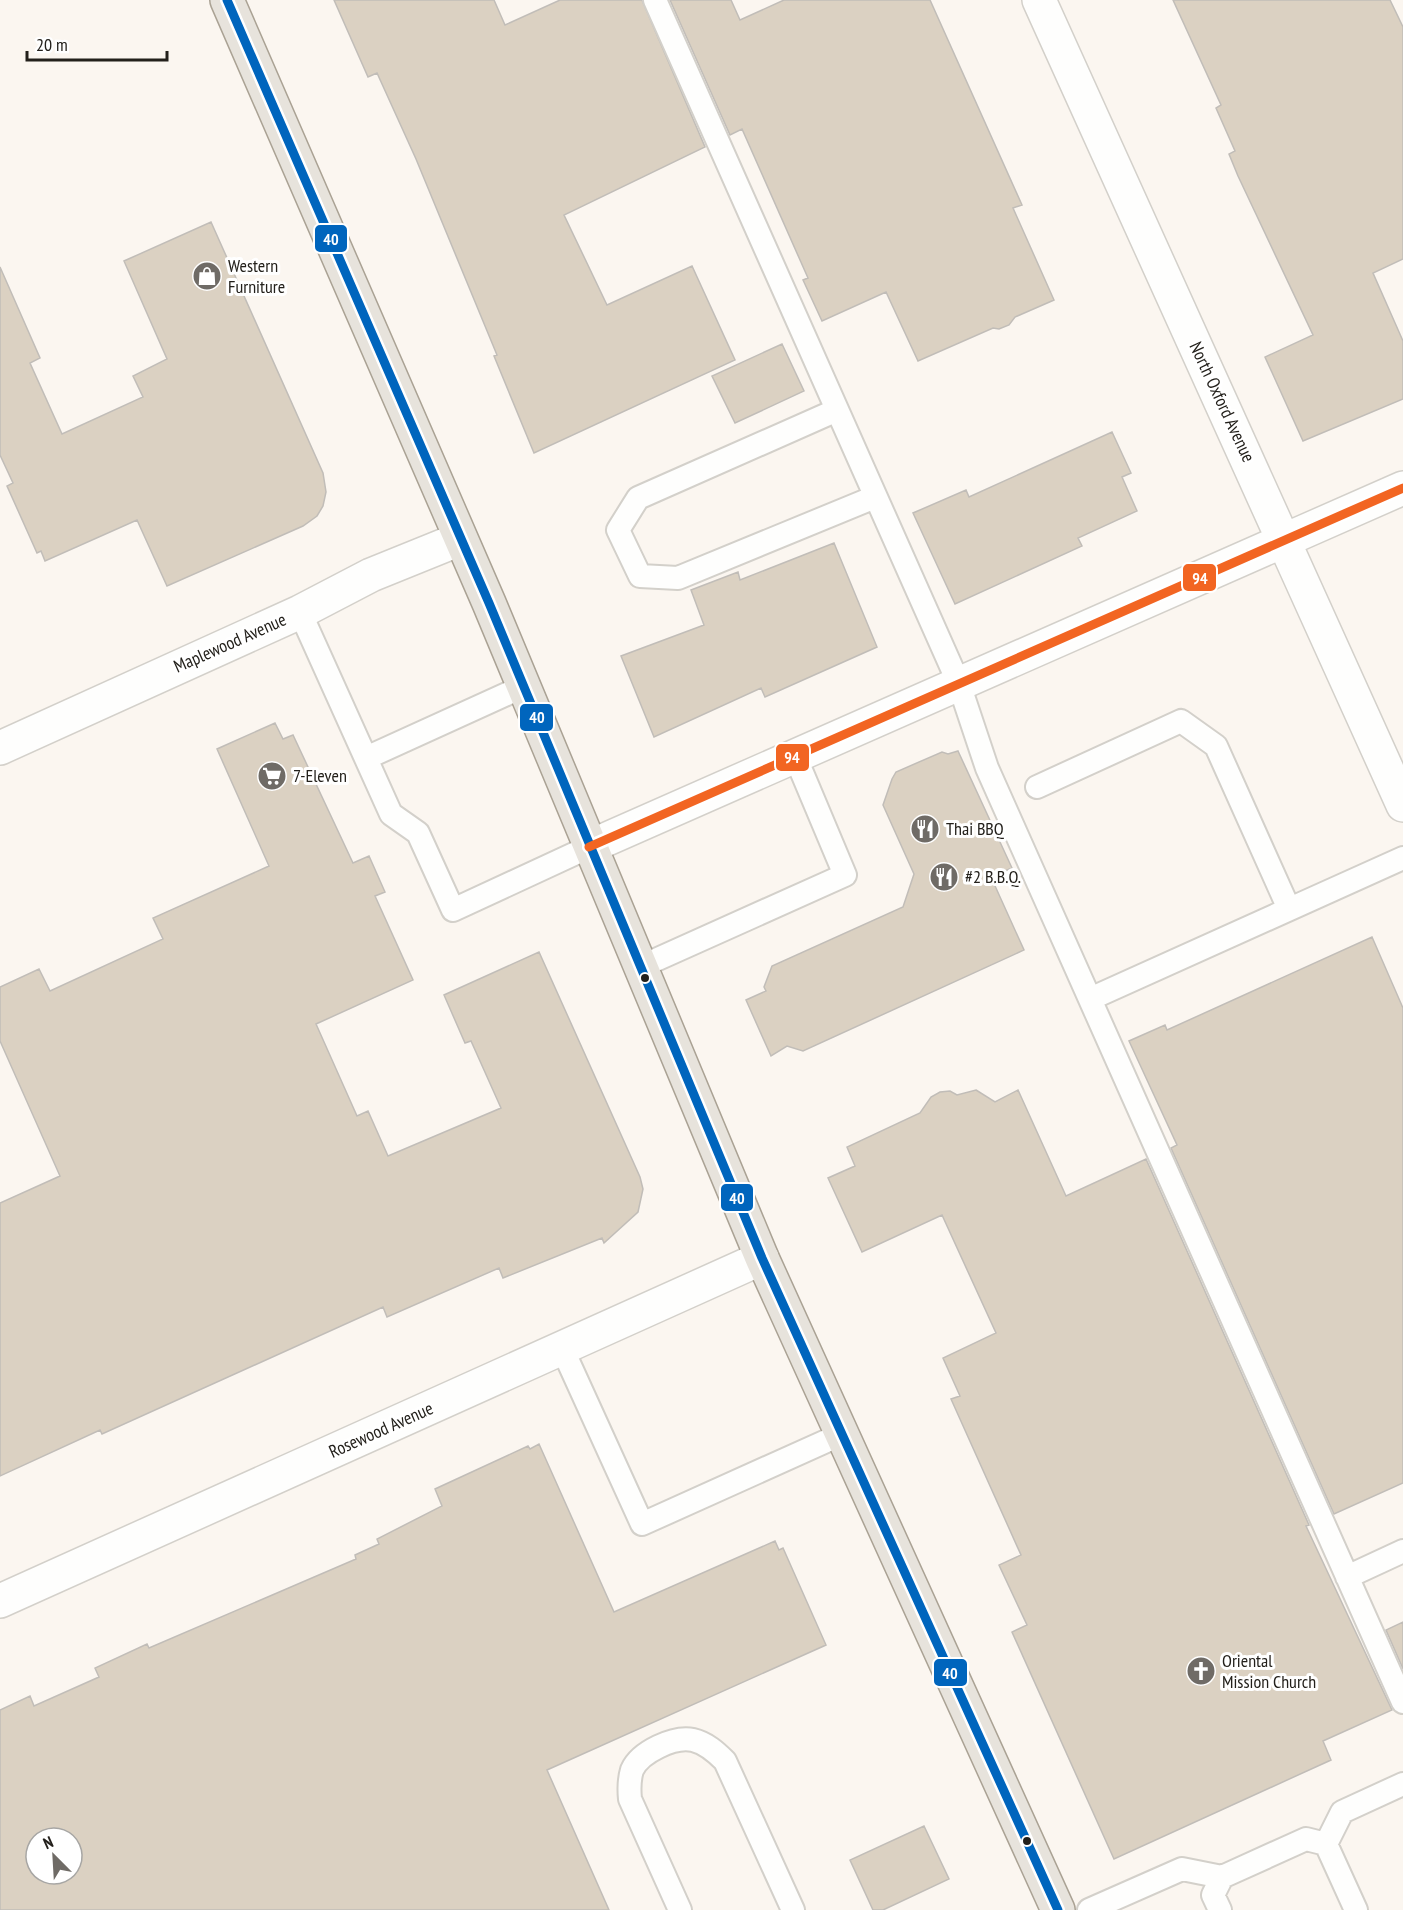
<svg xmlns="http://www.w3.org/2000/svg" width="1403" height="1910" font-family="'PT Sans Narrow',sans-serif">
	<style>
		.building { fill: #dbd1c2; stroke: #c1bdb8; stroke-width: 1.5; fill-rule: evenodd }
		.lines { fill: none; stroke-linecap: round; stroke-linejoin: round }
		.service-casing { stroke: #d3d0ca; stroke-width: 26 }
		.minor-casing { stroke: #d3d0ca; stroke-width: 36 }
		.primary-casing { stroke: #aaa294; stroke-width: 36 }
		.service { stroke: #fefefd; stroke-width: 22 }
		.minor { stroke: #fefefd; stroke-width: 33 }
		.primary { stroke: #e7e3dc; stroke-width: 33 }
		.bus-1-casing { stroke: #fff; stroke-width: 14 }
		.bus-2-casing { stroke: #fff; stroke-width: 14 }
		.bus-1 { stroke: #0065bd; stroke-width: 9 }
		.bus-2 { stroke: #f26522; stroke-width: 9 }
		.bus-dot { fill: #23201b; stroke: #fff; stroke-width: 2 }
		.labels { text-anchor: middle; stroke-width: 6; stroke-linejoin: round; paint-order: stroke }
		.poi-label { font-size: 18px; fill: #23201b; stroke: #fff; text-anchor: start }
		.street-label { font-size: 18px; fill: #23201b; stroke: #fff }
		.line-badge { stroke: #fff; stroke-width: 2 }
		.badge-label { font-size: 16px; text-anchor: middle; font-weight: bold; fill: #fff }
	</style>
	<rect width="100%" height="100%" fill="#fbf6f0"/>
	<!-- building -->
	<path class="building" d="M334,0H494L505,25L560,0H642L705,147L564,215L607,305L692,266L735,360L534,453L494,356L497,355L416,159L377,73L368,77Z
		M670,0H731L740,20L784,0H930L1022,205L1013,208L1054,300L1015,317L1009,325L999,329L993,328L918,361L886,292L822,321L803,280L808,278L742,129L730,135Z
		M1173,0H1390L1403,27V259L1373,273L1403,341V399L1303,441L1265,357L1313,335L1238,176L1229,154L1235,151L1216,108L1221,105Z
		M211,222L323,473L326,492L323,506L317,516L303,526L167,586L137,520L45,561L41,551L37,553L7,486L13,483L0,455V267L40,358L30,363L62,434L143,397L133,376L167,359L124,261Z
		M782,344L804,391L735,423L712,376Z
		M1112,432L1131,473L1122,477L1137,511L1078,538L1082,546L955,604L913,513L966,490L969,497Z
		M834,543L877,647L765,697L761,688L654,737L621,656L704,625L691,590L738,572L740,580Z
		M275,723L283,739L293,735L353,863L369,856L385,892L375,896L413,980L316,1024L357,1116L368,1111L388,1156L501,1108L471,1041L465,1043L444,995L539,952L640,1177L643,1189L638,1212L604,1243L602,1238L503,1278L499,1268L387,1317L383,1307L102,1434L100,1430L0,1476V1203L60,1176L0,1041V987L39,969L50,991L163,939L153,918L269,866L217,749Z
		M958,751L1012,868L991,877L1024,950L803,1051L787,1046L771,1056L746,1000L766,991L764,987L772,966L903,907L914,874L883,805L892,779L896,772L942,752L948,754Z
		M1372,937L1403,1008V1483L1334,1514L1171,1148L1177,1145L1129,1041L1165,1025L1167,1030Z
		M976,1090L995,1102L1018,1090L1066,1196L1146,1159L1309,1525L1306,1526L1392,1710L1323,1741L1331,1760L1114,1859L1012,1632L1027,1625L999,1565L1021,1555L951,1399L960,1396L943,1358L996,1333L942,1215L862,1252L828,1178L855,1166L847,1147L920,1113L931,1097L940,1092L950,1091L957,1095Z
		M539,1444L614,1612L775,1541L779,1550L783,1548L826,1645L547,1770L609,1910H0V1710L30,1696L34,1706L99,1677L95,1668L147,1644L149,1648L356,1559L355,1555L379,1544L377,1539L442,1506L435,1489L528,1446L530,1449ZM36,1838H72V1874H36Z
		M1403,1622V1669L1386,1630Z
		M924,1826L949,1879L883,1910H873L850,1860Z"/>
	<g class="lines">
		<!-- service casing -->
		<g class="service-casing">
			<path id="service" d="M655,0L959,684L987,768L1403,1702
				M837,410L638,498L618,530L640,576L678,578L875,497
				M300,612L391,814L418,833L453,910L589,847
				M366,758L522,687
				M1037,787L1181,721L1216,746L1289,909
				M640,967L845,875L795,756
				M1090,999L1403,858
				M562,1348L642,1524L842,1434
				M1347,1577L1403,1551
				M1326,1844L1342,1812L1403,1784
				M680,1910L630,1799C629,1789 629,1780 632,1770C640,1752 674,1736 693,1740C706,1743 716,1752 725,1761L793,1910
				M1089,1910L1182,1869L1222,1877
				M1220,1910L1213,1895L1222,1877L1306,1839L1326,1844L1356,1910"/>
		</g>
		<!-- minor casing -->
		<g class="minor-casing">
			<path id="minor" d="M1039,0L1403,805
				M0,748L300,612L371,575L460,539
				M589,847L1403,488
				M0,1601L762,1258"/>
		</g>
		<!-- primary casing -->
		<g class="primary-casing">
			<path id="primary" d="M227,0L489,603L762,1258L1058,1910"/>
		</g>
		<!-- service -->
		<use href="#service" class="service"/>
		<!-- minor -->
		<use href="#minor" class="minor"/>
		<!-- primary -->
		<use href="#primary" class="primary"/>
		<!-- bus-1 casing -->
		<g class="bus-1-casing">
			<path id="bus-1" d="M227,0L489,603L762,1258L1058,1910"/>
		</g>
		<!-- bus-2 casing -->
		<g class="bus-2-casing">
			<path id="bus-2" d="M589,847L1403,488"/>
		</g>
		<!-- bus-1 -->
		<use href="#bus-1" class="bus-1"/>
		<!-- bus-2 -->
		<use href="#bus-2" class="bus-2"/>
	</g>
	<!-- icons -->
	<defs>
		<g id="shop-disc" transform="scale(1.5)"><circle r="9.5" fill="#6f6b66" stroke="#fff"/><path d="M-5-2.5h2.3a2.7 3.5 0 0 1 5.4 0H5L5.5 6h-11ZM-1.5-2.5h3a1.5 2.3 0 0 0-3 0Z" fill="#fff"/></g>
		<g id="supermarket-disc" transform="scale(1.5)"><circle r="9.5" fill="#6f6b66" stroke="#fff"/><path d="M-6-5.5h2.5l.6 2H6L4.5 2H-2.5L-4.4-4H-6ZM-1.5 3.2a1.3 1.3 0 1 0 .1 0ZM3 3.2a1.3 1.3 0 1 0 .1 0Z" fill="#fff"/></g>
		<g id="restaurant-disc" transform="scale(1.5)"><circle r="9.5" fill="#6f6b66" stroke="#fff"/><path d="M-5-6h1v4h1v-4h1v4h1v-4h1v5L-1.5 .5V6h-2V.5L-5-1ZM5-6V6H3V1.5H1.5Q1.5-4 5-6Z" fill="#fff"/></g>
		<g id="church-disc" transform="scale(1.5)"><circle r="9.5" fill="#6f6b66" stroke="#fff"/><path d="M-1.2-6h2.4v3.5h3.3v2.4h-3.3V6h-2.4V-.1h-3.3v-2.4h3.3Z" fill="#fff"/></g>
	</defs>
	<g fill-rule="evenodd">
		<use href="#shop-disc" x="207" y="276"/>
		<use href="#supermarket-disc" x="272" y="776"/>
		<use href="#restaurant-disc" x="925" y="829"/>
		<use href="#restaurant-disc" x="944" y="877"/>
		<use href="#church-disc" x="1201" y="1671"/>
	</g>
	<!-- markers -->
	<g class="bus-dot">
		<circle cx="645" cy="978" r="5"/>
		<circle cx="1027" cy="1841" r="5"/>
	</g>
	<g class="labels">
		<!-- poi labels -->
		<g class="poi-label">
			<text x="228" y="272">Western<tspan x="228" dy="21">Furniture</tspan></text>
			<text x="293" y="782">7-Eleven</text>
			<text x="946" y="835">Thai BBQ</text>
			<text x="965" y="883">#2 B.B.Q.</text>
			<text x="1222" y="1667">Oriental<tspan x="1222" dy="21">Mission Church</tspan></text>
		</g>
		<!-- street labels -->
		<g class="street-label">
			<text transform="translate(1222 402) rotate(65)" y="6">North Oxford Avenue</text>
			<text transform="translate(230 643) rotate(-24)" y="6">Maplewood Avenue</text>
			<text transform="translate(381 1430) rotate(-24)" y="6">Rosewood Avenue</text>
		</g>
	</g>
	<g class="line-badge">
		<rect x="314" y="224" width="34" height="29" rx="6" fill="#0065bd"/>
		<rect x="1182" y="563" width="35" height="29" rx="6" fill="#f26522"/>
		<rect x="519" y="703" width="35" height="29" rx="6" fill="#0065bd"/>
		<rect x="775" y="743" width="35" height="29" rx="6" fill="#f26522"/>
		<rect x="720" y="1183" width="34" height="29" rx="6" fill="#0065bd"/>
		<rect x="933" y="1658" width="35" height="29" rx="6" fill="#0065bd"/>
	</g>
	<g class="badge-label">
		<text x="331" y="245">40</text>
		<text x="1200" y="584">94</text>
		<text x="537" y="723">40</text>
		<text x="792" y="763">94</text>
		<text x="737" y="1204">40</text>
		<text x="950" y="1679">40</text>
	</g>
	<!-- north arrow -->
	<g transform="translate(54 1856) rotate(336)"><circle r="28" fill="#ffffff" stroke="#a7a6a4" stroke-width="1.5"/>
	<path d="M0-4.5L10 22L0 15L-10 22Z" fill="#6f6b66"/>
	<text y="-9" font-size="16" font-weight="bold" text-anchor="middle" fill="#23201b">N</text>
	</g>
	<!-- scale -->
	<path d="M27 51v9h140v-9" fill="none" stroke="#23201b" stroke-width="3"/>
	<text x="36" y="51" font-size="18" fill="#23201b" stroke="#ffffff" stroke-width="4.5" paint-order="stroke">20 m</text>
</svg>
